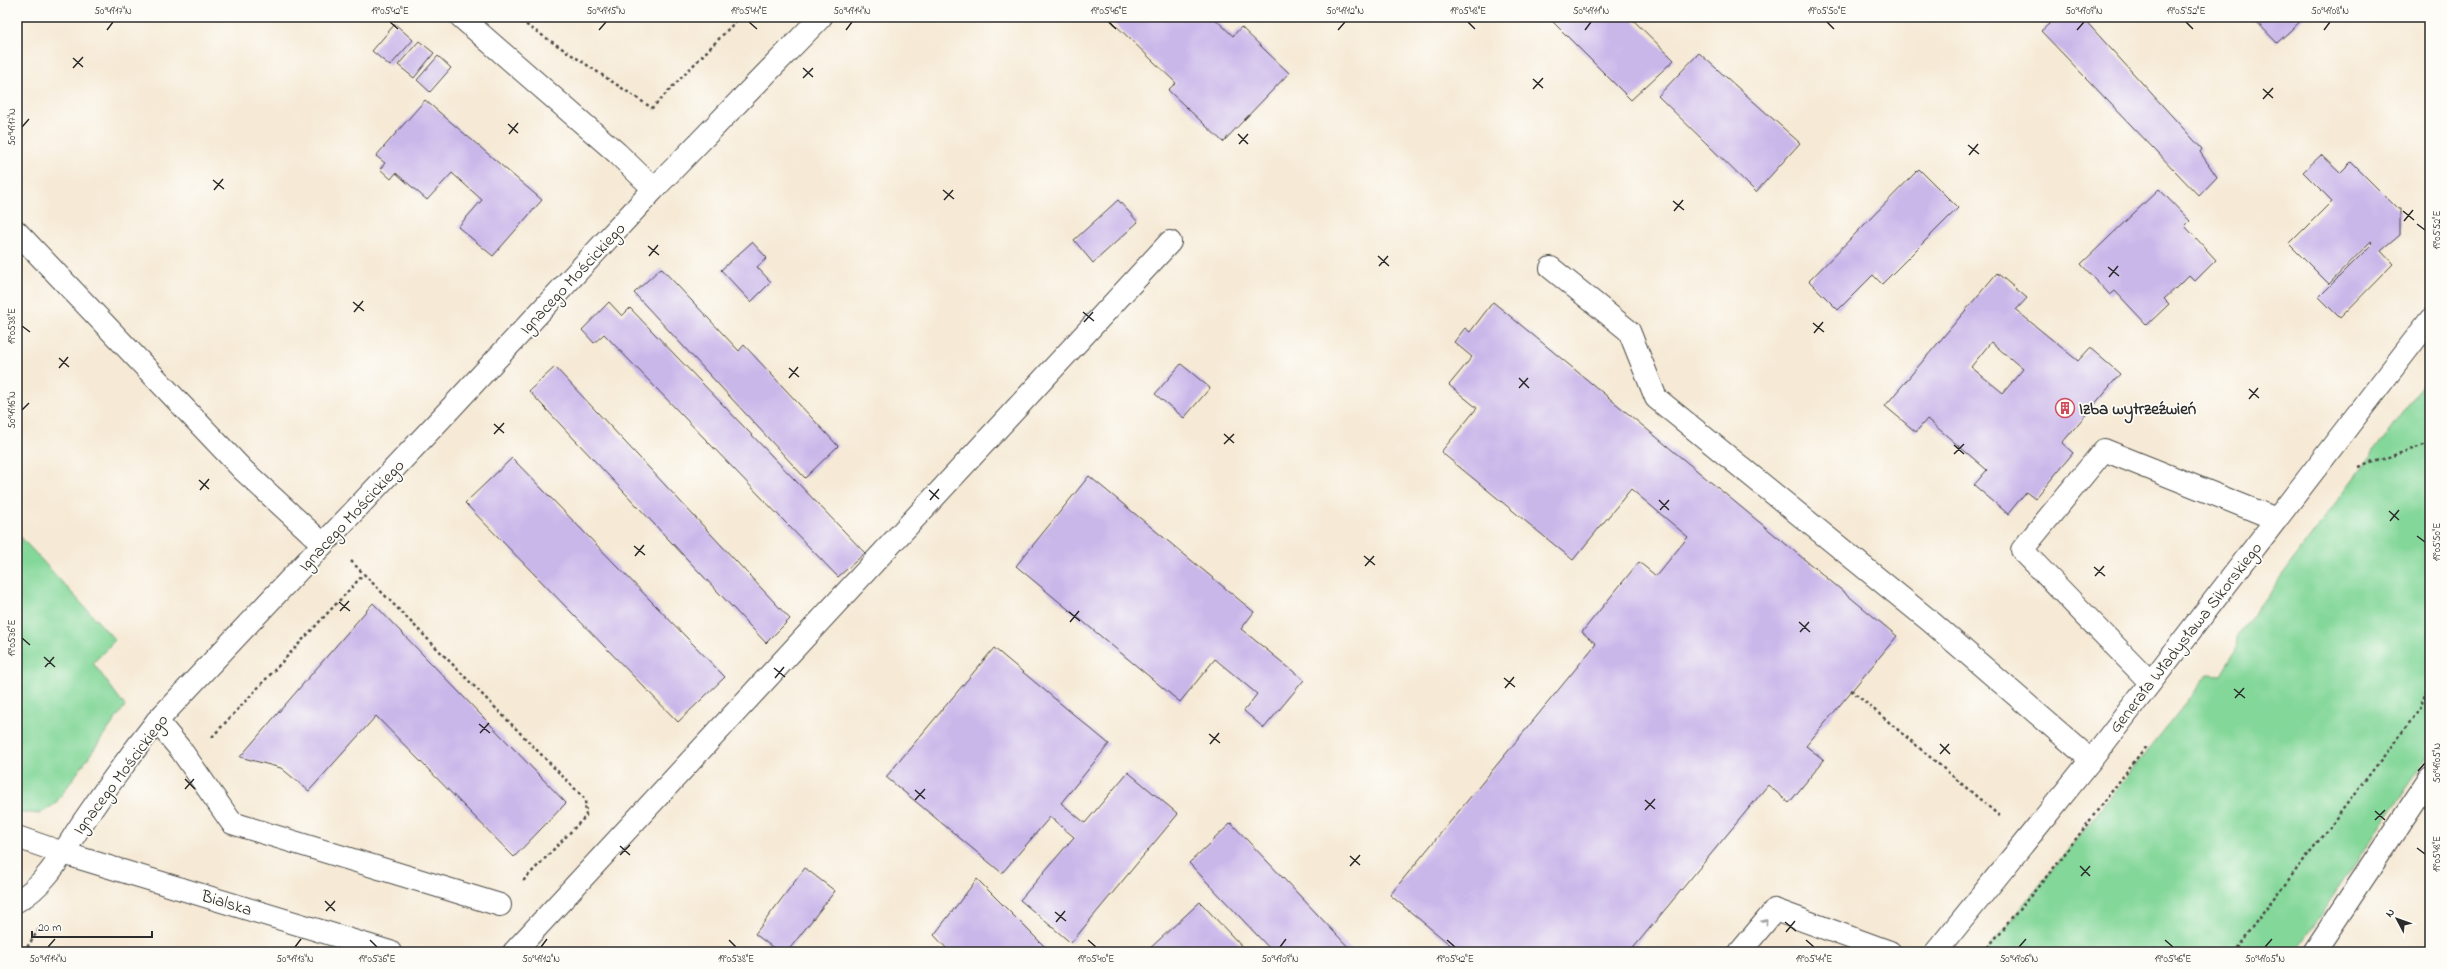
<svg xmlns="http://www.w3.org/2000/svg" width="2447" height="969" font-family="'Indie Flower',sans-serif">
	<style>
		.green { fill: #83d799; stroke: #578162 }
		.building { fill: #cab7ea; fill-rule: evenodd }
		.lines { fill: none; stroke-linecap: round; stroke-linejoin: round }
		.service-casing { stroke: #494845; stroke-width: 24 }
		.pedestrian-casing { stroke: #494845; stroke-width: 24 }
		.minor-casing { stroke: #494845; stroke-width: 24 }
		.path { stroke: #494845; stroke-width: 2.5; stroke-dasharray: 3 3; stroke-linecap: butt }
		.service { stroke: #fff; stroke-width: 22 }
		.pedestrian { stroke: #fff; stroke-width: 22 }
		.minor { stroke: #fff; stroke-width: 22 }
		.oneway { stroke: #a0a0a0 }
		.ticks { fill: none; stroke: #2b2b2b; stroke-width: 1.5 }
		.labels { text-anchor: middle; stroke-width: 3.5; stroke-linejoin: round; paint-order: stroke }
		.street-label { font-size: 17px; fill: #2b2b2b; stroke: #fdfcf7 }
		.poi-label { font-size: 17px; font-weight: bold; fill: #2b2b2b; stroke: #fdfcf7; text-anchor: start }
		.neatline { fill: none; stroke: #2b2b2b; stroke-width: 1.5 }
		.ticks-label { font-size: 10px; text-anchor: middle; fill: #2b2b2b }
	</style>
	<rect width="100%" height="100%" fill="#fdfcf7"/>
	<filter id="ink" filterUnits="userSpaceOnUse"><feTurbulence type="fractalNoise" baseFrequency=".025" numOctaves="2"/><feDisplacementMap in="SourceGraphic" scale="8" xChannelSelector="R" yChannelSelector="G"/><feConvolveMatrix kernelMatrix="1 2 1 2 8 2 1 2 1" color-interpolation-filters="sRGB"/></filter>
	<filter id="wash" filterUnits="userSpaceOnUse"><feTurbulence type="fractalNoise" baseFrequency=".012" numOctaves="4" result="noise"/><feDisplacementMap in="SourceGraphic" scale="16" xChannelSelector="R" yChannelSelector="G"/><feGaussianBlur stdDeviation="0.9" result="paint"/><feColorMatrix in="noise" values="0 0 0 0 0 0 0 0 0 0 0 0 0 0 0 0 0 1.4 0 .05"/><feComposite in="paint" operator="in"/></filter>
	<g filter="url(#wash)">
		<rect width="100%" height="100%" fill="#f6ead6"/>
		<!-- green -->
		<path class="green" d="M2430,375V754L2295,952H1986L2209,674L2221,675L2236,650L2237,636Z
			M17,533L115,640L93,663L125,706L55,804L39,814L22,812L17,815Z"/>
		<g id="blocks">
			<!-- building -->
			<path class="building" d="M1107,17H1213L1233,36L1241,27L1289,73L1223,142L1168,90L1176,83Z
				M1548,17H1630L1674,60L1631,100Z
				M2057,17H2082L2202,149L2200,152L2217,177L2199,196L2041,31Z
				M2252,17H2305L2277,43Z
				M395,24L413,40L390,66L372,51Z
				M419,41L434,53L414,78L398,65Z
				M1699,53L1800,143L1756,192L1658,96Z
				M438,56L451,68L430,92L417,80Z
				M425,100L542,200L493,256L458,227L482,200L452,173L427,200L396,173L391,179L380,169L385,163L376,156Z
				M2321,155L2340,173L2351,162L2398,209H2400V235L2381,251L2393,264L2340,318L2319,297L2373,243L2371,241L2329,284L2289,244L2332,201L2303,172Z
				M1919,169L1958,208L1882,284L1873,275L1838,310L1809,281Z
				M2159,189L2190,221L2185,226L2216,260L2195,281L2189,275L2176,288L2164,299L2169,304L2147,325L2115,291L2110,295L2081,264Z
				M1118,200L1138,222L1093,263L1074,240Z
				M752,242L767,258L757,267L771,282L751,302L721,270Z
				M661,268L739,351L744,345L838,446L805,478L634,293Z
				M1997,273L2027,298L2016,310L2078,361L2090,348L2120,374L2062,443L2073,453L2035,499L2026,492L2008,514L1974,485L1987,470L1927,419L1916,432L1885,406ZM1991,342L2023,369L2003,393L1971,367Z
				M609,302L622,316L630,308L865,553L838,577L604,334L594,343L582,330Z
				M1493,302L1897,636L1806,746L1824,760L1789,803L1768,785L1630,952H1459L1390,895L1596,644L1582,632L1639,562L1656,576L1688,537L1631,489L1573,560L1441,452L1477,408L1449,385L1472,357L1454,342L1465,328L1470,332Z
				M1181,364L1210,388L1184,418L1155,394Z
				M555,367L790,619L766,643L529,391Z
				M512,458L725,677L678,722L465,503Z
				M1089,476L1254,612L1241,629L1304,680L1264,728L1244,711L1257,694L1215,659L1180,702L1016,566Z
				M373,603L566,803L514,857L376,716L309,791L281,768L240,757Z
				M994,648L1109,744L1061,803L1085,823L1128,772L1178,814L1071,943L1020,900L1074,837L1050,817L1002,873L886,777Z
				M1231,823L1353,952H1273L1189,863Z
				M805,868L835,891L787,952H779L755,934Z
				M977,879L1050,952H946L948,950L934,935Z
				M1200,902L1247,952H1146Z"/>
		</g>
	</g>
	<g filter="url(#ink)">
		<use href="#blocks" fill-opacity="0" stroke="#494845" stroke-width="1"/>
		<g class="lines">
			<!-- service casing -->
			<g class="service-casing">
				<path id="service" d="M17,232L243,470L323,544
					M1551,268L1629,331L1656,398L1930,621L2091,760
					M2150,682L2022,550L2104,450L2276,519
					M157,721L181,750L232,823L500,905
					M1740,952L1775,910L1890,952"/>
			</g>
			<!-- pedestrian casing -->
			<g class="pedestrian-casing">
				<path id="pedestrian" d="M17,837L63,853"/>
			</g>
			<!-- minor casing -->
			<g class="minor-casing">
				<path id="minor" d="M461,17L617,153L654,189
					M63,853L390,952
					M17,901C47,885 64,850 83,822C106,788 131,754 157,721L450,409L654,189L821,17
					M514,952L1170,242
					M1936,952L2091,760L2430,320
					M2314,952L2430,778"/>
			</g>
			<!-- path -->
			<path class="path" d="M516,18L652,108L740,17
				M2359,467L2430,443
				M351,561L585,799L586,816L522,882
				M1851,690L2002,818
				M212,737L364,574
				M24,952L41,926
				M1984,952L2057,864L2146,746
				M2233,952L2420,709L2430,680"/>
			<!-- service -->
			<use href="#service" class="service"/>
			<!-- pedestrian -->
			<use href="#pedestrian" class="pedestrian"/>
			<!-- minor -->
			<use href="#minor" class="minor"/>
		</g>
		<!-- one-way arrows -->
		<defs><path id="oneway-chevron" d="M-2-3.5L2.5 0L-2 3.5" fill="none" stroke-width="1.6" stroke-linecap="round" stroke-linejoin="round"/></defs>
		<use class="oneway" href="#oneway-chevron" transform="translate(1765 922) rotate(-50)"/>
	</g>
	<!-- ticks -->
	<path class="ticks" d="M390,22L398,29M749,22L757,29M1109,22L1116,29M1468,22L1475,29M1827,22L1834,29M2186,22L2193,29M107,30L113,22M599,30L606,22M846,30L852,22M1338,30L1345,22M1585,30L1591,22M2077,30L2084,22M2324,30L2330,22M73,58L83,67M73,68L83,57M803,68L813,77M803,78L813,68M1533,79L1543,88M1533,89L1543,78M2263,89L2273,98M2263,99L2273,88M508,124L518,133M22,127L29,119M509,134L518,123M1238,134L1248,144M1239,144L1248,134M1968,145L1979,154M1969,155L1978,144M213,180L224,189M214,190L223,179M943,190L954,199M944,200L953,190M1673,201L1684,210M1674,211L1683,200M2403,211L2414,220M2404,221L2413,210M2417,224L2425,230M648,246L659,255M649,256L658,245M1378,256L1389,266M1379,266L1388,256M2108,267L2119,276M2109,277L2118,266M353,302L364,311M354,312L363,301M1083,312L1094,321M1084,322L1093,312M1813,323L1824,332M22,326L30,332M1814,333L1823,322M59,358L69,367M59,368L68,357M789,368L799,377M789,378L798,367M1519,378L1529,388M1519,388L1528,378M2249,389L2259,398M2249,399L2258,388M22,410L29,403M494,424L504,433M494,434L504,423M1224,434L1234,443M1224,444L1234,434M1954,445L1964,454M1954,454L1964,444M199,480L209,489M200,490L209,479M929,490L939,499M930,500L939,489M1659,500L1669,510M1660,510L1669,500M2389,511L2399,520M2390,521L2399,510M2417,536L2425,542M634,546L645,555M635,556L644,545M1364,556L1375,565M1365,566L1374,556M2094,567L2105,576M2095,576L2104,566M339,602L350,611M340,611L349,601M1069,612L1080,621M1070,622L1079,611M1799,622L1810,632M1800,632L1809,622M22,638L30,645M44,657L55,667M45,667L54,657M774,668L785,677M775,678L784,667M1504,678L1515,687M1505,688L1514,677M2234,689L2245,698M2235,698L2244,688M479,724L490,733M480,733L489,723M1209,734L1220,743M1210,744L1219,733M1940,744L1950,754M1940,754L1949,744M2418,771L2425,763M185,779L195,789M185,789L194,779M915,790L925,799M915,800L925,789M1645,800L1655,809M1645,810L1655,799M2375,811L2385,820M2375,820L2385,810M620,846L630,855M2417,848L2425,854M620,855L630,845M1350,856L1360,865M1350,866L1360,855M2080,866L2090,876M2081,876L2090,866M325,901L335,911M326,911L335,901M1055,912L1066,921M1056,922L1065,911M1785,922L1796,931M1786,932L1795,921M370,940L377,947M729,940L736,947M1088,940L1096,947M1447,940L1455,947M1806,940L1814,947M2165,940L2173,947M48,947L55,939M295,947L301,939M541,947L547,939M1280,947L1286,939M2019,947L2026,939M2265,947L2272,939"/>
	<!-- icons -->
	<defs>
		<g id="building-ring" transform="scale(1)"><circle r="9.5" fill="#fdfcf7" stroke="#d1495b" stroke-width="1.5"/><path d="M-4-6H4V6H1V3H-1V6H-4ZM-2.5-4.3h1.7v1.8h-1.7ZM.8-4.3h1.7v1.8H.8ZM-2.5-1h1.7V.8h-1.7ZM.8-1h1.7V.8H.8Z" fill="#d1495b"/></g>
	</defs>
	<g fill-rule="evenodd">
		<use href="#building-ring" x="2065" y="408"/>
	</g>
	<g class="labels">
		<!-- street labels -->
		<g class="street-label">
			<text transform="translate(572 278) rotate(-47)" y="6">Ignacego Mościckiego</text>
			<text transform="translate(351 515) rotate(-47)" y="6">Ignacego Mościckiego</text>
			<text transform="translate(2185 637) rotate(-52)" y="6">Generała Władysława Sikorskiego</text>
			<text transform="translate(120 774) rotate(-53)" y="6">Ignacego Mościckiego</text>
			<text transform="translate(227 902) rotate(17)" y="6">Bialska</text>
		</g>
		<!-- poi labels -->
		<g class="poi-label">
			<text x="2079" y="414">Izba wytrzeźwień</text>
		</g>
	</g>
	<!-- margin -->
	<rect width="2447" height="969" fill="none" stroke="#fdfcf7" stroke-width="44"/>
	<!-- north arrow -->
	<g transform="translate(2397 919) rotate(311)" stroke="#fdfcf7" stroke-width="3" paint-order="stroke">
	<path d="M0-3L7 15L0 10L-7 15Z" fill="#2b2b2b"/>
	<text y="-6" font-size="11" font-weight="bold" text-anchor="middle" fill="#2b2b2b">N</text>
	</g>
	<!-- scale -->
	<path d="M32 931v6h120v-6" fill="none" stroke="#2b2b2b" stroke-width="2"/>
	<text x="38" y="931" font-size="12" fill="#2b2b2b" stroke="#fdfcf7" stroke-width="3" paint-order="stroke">20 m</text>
	<rect x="22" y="22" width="2403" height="925" class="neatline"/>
	<g class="ticks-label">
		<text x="113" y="14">50°49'17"N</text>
		<text x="390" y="14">19°05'42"E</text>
		<text x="606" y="14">50°49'15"N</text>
		<text x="749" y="14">19°05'44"E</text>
		<text x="852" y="14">50°49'14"N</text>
		<text x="1109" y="14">19°05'46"E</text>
		<text x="1345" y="14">50°49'12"N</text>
		<text x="1468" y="14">19°05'48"E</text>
		<text x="1591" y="14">50°49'11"N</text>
		<text x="1827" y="14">19°05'50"E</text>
		<text x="2084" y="14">50°49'09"N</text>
		<text x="2186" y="14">19°05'52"E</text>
		<text x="2330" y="14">50°49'08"N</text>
		<text transform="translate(11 127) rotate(-90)" y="4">50°49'17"N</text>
		<text transform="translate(2436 230) rotate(-90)" y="4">19°05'52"E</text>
		<text transform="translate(11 326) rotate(-90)" y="4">19°05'38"E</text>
		<text transform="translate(11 410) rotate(-90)" y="4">50°49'16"N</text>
		<text transform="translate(2436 542) rotate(-90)" y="4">19°05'50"E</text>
		<text transform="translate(11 638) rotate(-90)" y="4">19°05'36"E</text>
		<text transform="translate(2436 763) rotate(-90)" y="4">50°49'05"N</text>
		<text transform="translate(2436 854) rotate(-90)" y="4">19°05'48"E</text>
		<text x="48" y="962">50°49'14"N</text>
		<text x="295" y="962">50°49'13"N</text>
		<text x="377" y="962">19°05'36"E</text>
		<text x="541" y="962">50°49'12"N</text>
		<text x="736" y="962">19°05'38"E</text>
		<text x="1096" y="962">19°05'40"E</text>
		<text x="1280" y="962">50°49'09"N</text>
		<text x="1455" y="962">19°05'42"E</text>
		<text x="1814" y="962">19°05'44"E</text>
		<text x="2019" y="962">50°49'06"N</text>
		<text x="2173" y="962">19°05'46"E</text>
		<text x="2265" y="962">50°49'05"N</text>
	</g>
</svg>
